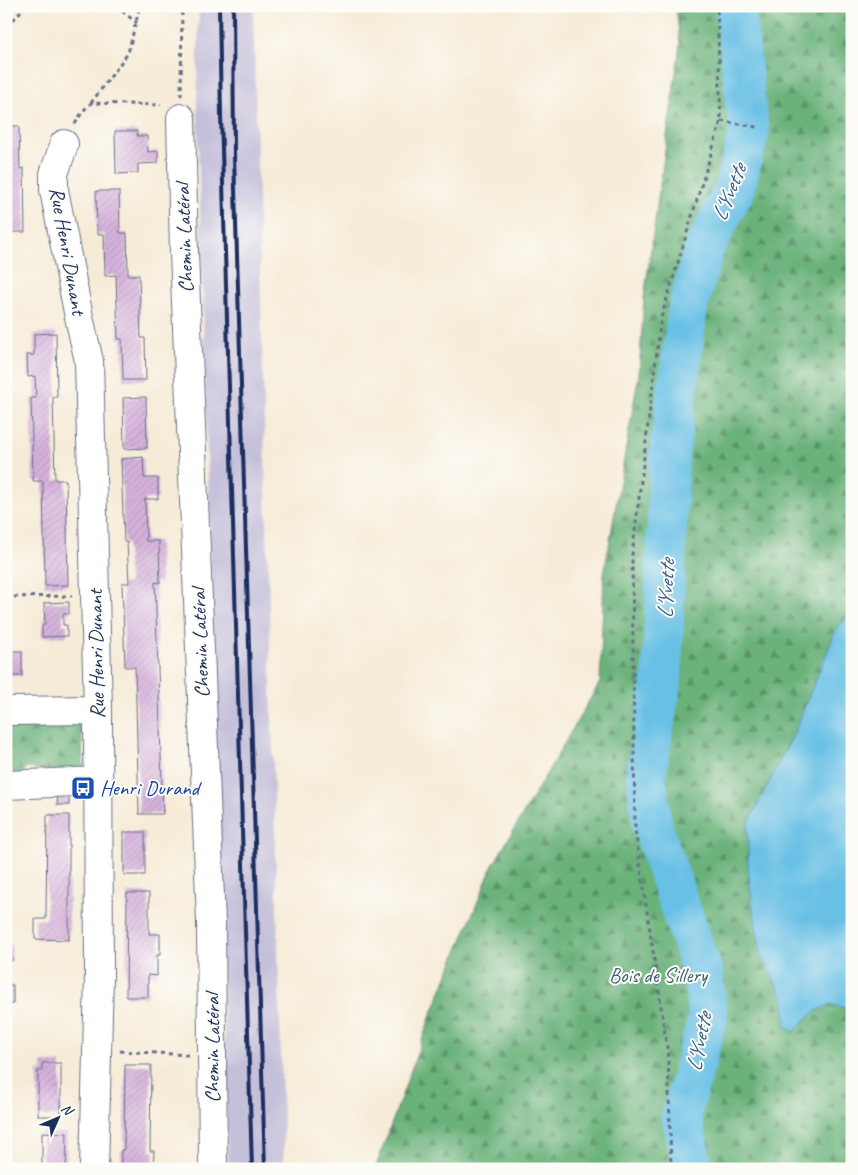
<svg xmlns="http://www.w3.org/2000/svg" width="858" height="1175" font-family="Caveat,sans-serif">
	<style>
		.railway { fill: #c5c0da }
		.forest { fill: url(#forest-firs); stroke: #42706c }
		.water { fill: #68c0e5; stroke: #4278a2 }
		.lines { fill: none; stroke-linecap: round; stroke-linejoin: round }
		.river { stroke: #68c0e5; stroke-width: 40 }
		.building { fill: url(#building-hatch) }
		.minor-casing { stroke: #687188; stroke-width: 30 }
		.path { stroke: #687188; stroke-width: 3; stroke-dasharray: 4 4; stroke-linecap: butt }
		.minor { stroke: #fff; stroke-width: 28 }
		.rail { stroke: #1b2f5e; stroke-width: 4 }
		.labels { text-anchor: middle; stroke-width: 4; stroke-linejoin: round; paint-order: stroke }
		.street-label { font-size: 21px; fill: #1b2f5e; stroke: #fdfcf7 }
		.transit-label { font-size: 21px; fill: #164399; stroke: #fdfcf7; text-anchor: start }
		.park-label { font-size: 21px; fill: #3a5f6d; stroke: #fdfcf7 }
		.water-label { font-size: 22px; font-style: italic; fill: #325a86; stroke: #fdfcf7 }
	</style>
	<defs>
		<pattern id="forest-firs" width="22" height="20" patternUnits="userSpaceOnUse" patternTransform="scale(1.25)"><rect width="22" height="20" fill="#6ab27a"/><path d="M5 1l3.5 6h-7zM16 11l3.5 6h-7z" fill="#569167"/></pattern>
		<pattern id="building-hatch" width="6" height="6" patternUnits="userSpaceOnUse" patternTransform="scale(1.25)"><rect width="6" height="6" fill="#d6b2dc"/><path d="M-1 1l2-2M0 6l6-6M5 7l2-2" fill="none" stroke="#b799bf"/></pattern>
	</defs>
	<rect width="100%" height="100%" fill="#fdfcf7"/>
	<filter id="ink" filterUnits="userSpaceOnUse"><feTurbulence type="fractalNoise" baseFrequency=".02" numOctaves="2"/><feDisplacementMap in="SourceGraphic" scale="10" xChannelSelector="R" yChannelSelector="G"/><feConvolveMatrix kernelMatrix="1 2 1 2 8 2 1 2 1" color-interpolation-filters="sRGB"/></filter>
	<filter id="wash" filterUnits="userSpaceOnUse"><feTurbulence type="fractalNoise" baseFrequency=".0096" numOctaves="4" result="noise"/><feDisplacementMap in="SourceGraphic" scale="20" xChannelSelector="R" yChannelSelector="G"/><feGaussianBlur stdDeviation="1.12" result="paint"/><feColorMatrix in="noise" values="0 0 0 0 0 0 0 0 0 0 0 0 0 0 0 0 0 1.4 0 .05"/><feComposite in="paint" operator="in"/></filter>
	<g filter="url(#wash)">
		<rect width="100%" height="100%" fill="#f6ebd7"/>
		<!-- railway -->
		<path class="railway" d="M199,6H253L284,1169H228L197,102Z"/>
		<!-- forest -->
		<path class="forest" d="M676,6H852V1169H375L431,1015L492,867L600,682L604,574L639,373L644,298L680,44Z
			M80,715L84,774L26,768L6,810V719Z"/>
		<!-- water -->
		<path class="water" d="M852,613V707L847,729L852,762V1010L830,1004L810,1015L794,1032L786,1026L785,1001L761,954L752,903L748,868V824L793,735L837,628Z"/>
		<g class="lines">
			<!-- river -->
			<path class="river" d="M693,1169L681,1115L708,1017L703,974L652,825L646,775L662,678L669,455L688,307L705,246L733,193L749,133L735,6"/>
		</g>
		<g id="blocks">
			<!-- building -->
			<path class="building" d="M6,126H19L20,169L24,168L25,232H6Z
				M115,131H137V136H147L148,152L158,151V163L138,164V173L116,174Z
				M96,191H119L120,233H127L128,275H139L141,338H145L146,380H123L122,339H118L116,275L105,276L104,234H97Z
				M56,333L57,397H53L55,480H66L68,585L45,586L43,481H33L31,398H36L35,376L28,377L27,355H34V334Z
				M146,397L147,448L124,449L123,398Z
				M143,457L144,478H158V499H145L146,541H159L160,583L155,582L163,814H139L135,667H125L122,583H129L127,542H124L121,459Z
				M69,602V614H63V625H67V636L42,637V625H45L44,603Z
				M6,651H22V676H10V669H6Z
				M58,792H69V805H57Z
				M47,815H69V940L35,939V919H46Z
				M124,832H145V875H124Z
				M127,893H149V934H160V955H157V976L148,975V997H126Z
				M6,944H11L12,961H6Z
				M6,985H13V1004H6Z
				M42,1063H61V1116H38V1071H42Z
				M125,1065H151L150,1151H154L153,1169H121V1150H124Z
				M42,1132L67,1133L66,1169H42Z"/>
		</g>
	</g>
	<g filter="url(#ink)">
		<use href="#blocks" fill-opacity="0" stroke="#687188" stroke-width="1"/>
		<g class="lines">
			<!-- minor casing -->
			<g class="minor-casing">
				<path id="minor" d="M181,118L184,253L211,922L213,1169
					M64,144L54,174V190L79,317L89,361L98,710L99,977L94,1169
					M6,711L98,710
					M6,785L98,781"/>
			</g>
			<!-- path -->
			<path class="path" d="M116,6L137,23
				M6,24L15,18L25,6
				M181,96L182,6
				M91,103L128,53L140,6
				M721,121L757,127
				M75,124L83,111L91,103L161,105
				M6,597L72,596
				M120,1051L189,1055
				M671,1169L668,1054L635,829L632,555L661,318L721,121L717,6"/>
			<!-- minor -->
			<use href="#minor" class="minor"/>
			<!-- rail -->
			<path class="rail" d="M219,6L221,115L252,1169
				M233,6L234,157L265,1169"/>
		</g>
	</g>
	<!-- icons -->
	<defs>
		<g id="bus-square" transform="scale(1.25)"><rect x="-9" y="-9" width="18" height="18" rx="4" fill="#1a4fb4" stroke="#fdfcf7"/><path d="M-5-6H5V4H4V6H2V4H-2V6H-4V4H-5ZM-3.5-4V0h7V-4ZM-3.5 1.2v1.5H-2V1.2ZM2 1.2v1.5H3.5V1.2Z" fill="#fff"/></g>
	</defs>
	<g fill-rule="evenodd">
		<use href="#bus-square" x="83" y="788"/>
	</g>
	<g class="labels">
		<!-- street labels -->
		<g class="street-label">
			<text transform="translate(184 238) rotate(-92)" y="7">Chemin Latéral</text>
			<text transform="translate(68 251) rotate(80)" y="7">Rue Henri Dunant</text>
			<text transform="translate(200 643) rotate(-92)" y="7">Chemin Latéral</text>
			<text transform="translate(96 654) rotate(-91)" y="7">Rue Henri Dunant</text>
			<text transform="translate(212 1048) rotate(-90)" y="7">Chemin Latéral</text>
		</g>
		<!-- transit labels -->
		<g class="transit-label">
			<text x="100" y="795">Henri Durand</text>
		</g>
		<!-- park labels -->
		<g class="park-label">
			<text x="658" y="982">Bois de Sillery</text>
		</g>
		<!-- water labels -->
		<g class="water-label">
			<text transform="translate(728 192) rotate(-68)" y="8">L'Yvette</text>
			<text transform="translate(665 589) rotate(-88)" y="8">L'Yvette</text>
			<text transform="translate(698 1042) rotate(-79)" y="8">L'Yvette</text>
		</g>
	</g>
	<!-- margin -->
	<rect width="858" height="1175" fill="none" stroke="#fdfcf7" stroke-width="25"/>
	<!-- north arrow -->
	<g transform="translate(58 1118) rotate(45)" stroke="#fdfcf7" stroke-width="4" paint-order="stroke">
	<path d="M0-4L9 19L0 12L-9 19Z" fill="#1b2f5e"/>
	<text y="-8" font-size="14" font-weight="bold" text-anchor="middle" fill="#1b2f5e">N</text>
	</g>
</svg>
